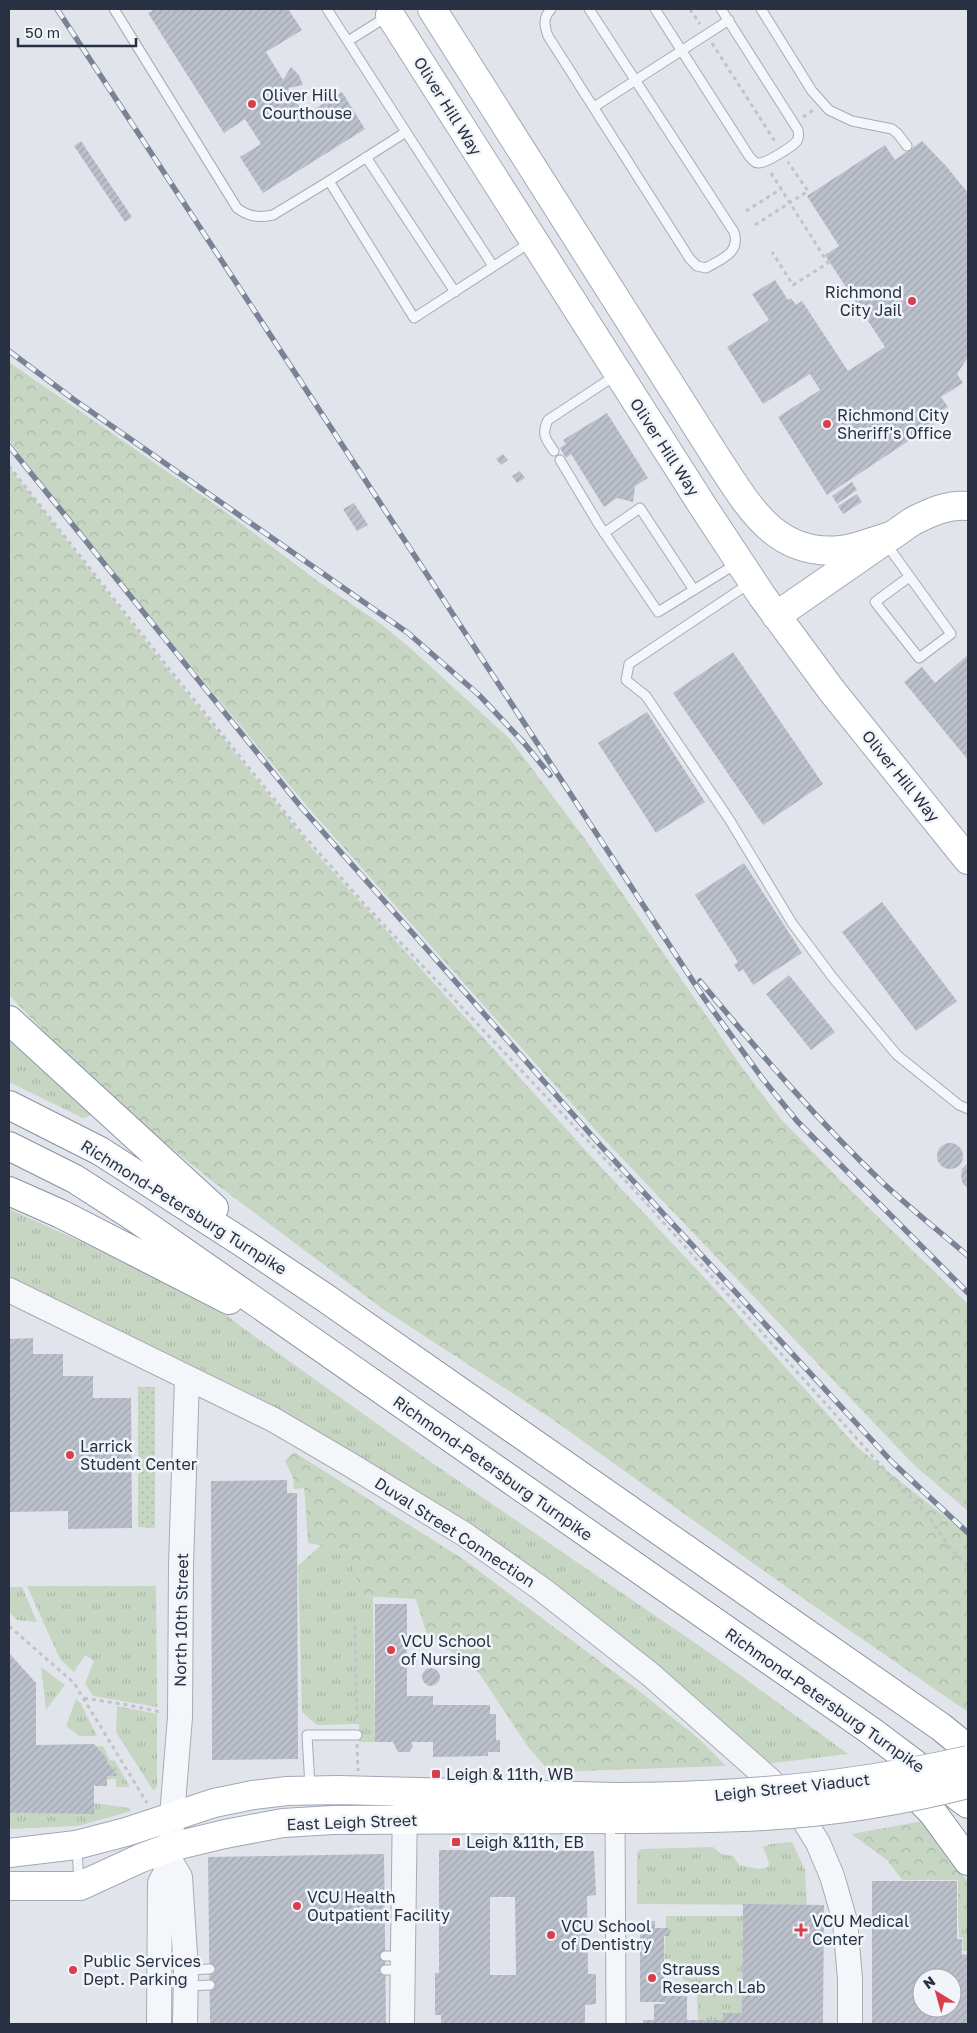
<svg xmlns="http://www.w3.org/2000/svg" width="977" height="2033" font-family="'Golos Text',sans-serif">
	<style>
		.grass { fill: url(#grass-tufts) }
		.forest { fill: url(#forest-crowns) }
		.garden { fill: url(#garden-dots) }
		.building { fill: url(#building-hatch); fill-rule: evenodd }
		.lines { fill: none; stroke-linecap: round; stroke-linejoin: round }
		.service-casing { stroke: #a6abb6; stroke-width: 11 }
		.minor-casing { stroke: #a6abb6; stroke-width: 21 }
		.tertiary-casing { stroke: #a6abb6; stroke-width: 26 }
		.primary-casing { stroke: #a0a8b8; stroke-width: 30 }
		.motorway-casing { stroke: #8891a3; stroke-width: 30 }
		.path { stroke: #c0c3ca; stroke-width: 3; stroke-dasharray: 4 4; stroke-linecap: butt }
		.service { stroke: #f5f6f9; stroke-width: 9 }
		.minor { stroke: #f5f6f9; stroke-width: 19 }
		.tertiary { stroke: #f5f6f9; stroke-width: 24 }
		.primary { stroke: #fff; stroke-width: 28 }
		.motorway { stroke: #fff; stroke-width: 28 }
		.rail-casing { stroke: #7a8396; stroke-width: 5.5 }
		.rail { stroke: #f1f4f8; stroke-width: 4; stroke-dasharray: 11; stroke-linecap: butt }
		.primary-bridge-casing { stroke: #a0a8b8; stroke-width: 30; stroke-linecap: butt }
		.primary-bridge { stroke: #fff; stroke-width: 28 }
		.poi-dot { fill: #d93e4d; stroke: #f1f4f8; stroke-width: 2 }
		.labels { text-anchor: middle; stroke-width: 5; stroke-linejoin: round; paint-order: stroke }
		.poi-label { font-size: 16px; fill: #283144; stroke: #f1f4f8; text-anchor: start }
		.street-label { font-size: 16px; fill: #283144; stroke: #f1f4f8 }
	</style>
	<defs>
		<pattern id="grass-tufts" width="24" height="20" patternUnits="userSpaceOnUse" patternTransform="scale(1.25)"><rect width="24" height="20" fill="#c6d6c2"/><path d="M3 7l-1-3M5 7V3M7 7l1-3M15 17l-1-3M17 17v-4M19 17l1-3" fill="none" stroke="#aab8a8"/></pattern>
		<pattern id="forest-crowns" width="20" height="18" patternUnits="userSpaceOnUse" patternTransform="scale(1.25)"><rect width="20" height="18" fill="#c6d6c2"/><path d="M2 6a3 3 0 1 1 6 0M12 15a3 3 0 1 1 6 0" fill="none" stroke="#aab8a8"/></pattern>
		<pattern id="garden-dots" width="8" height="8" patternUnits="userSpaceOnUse" patternTransform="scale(1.25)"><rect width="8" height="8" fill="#c6d6c2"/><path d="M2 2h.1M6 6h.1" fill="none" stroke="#aab8a8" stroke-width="1.8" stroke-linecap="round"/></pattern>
		<pattern id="building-hatch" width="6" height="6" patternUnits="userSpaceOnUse" patternTransform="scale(1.25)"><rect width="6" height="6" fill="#bbc0cb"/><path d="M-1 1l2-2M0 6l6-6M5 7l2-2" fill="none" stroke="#a1a5b0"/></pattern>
	</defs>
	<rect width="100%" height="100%" fill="#e1e5eb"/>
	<!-- grass -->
	<path class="grass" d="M9,1029L90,1112V1116L83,1118L9,1082Z
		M9,1209L164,1279L212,1304L247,1331L425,1458L714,1656L848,1754L766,1764L540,1576L9,1281Z
		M321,1545L350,1549L360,1596L373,1597L375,1742H359V1724L317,1725L302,1712L298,1566Z
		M27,1586H156L157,1707L93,1696L85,1683L94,1661L85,1655L74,1672L60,1659Z
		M9,1587H22L37,1622L17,1620L9,1612Z
		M41,1667L65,1685L46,1710Z
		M76,1699L80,1702L97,1736H79L66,1726Z
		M117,1706L157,1714V1787L153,1790L116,1732Z
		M95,1746H103L110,1760L115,1761L130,1787H116V1779H107V1776H118L107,1762V1757Z
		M94,1803L129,1808L131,1811L78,1826L9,1829V1813L94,1814Z
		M792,1842L805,1870L807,1905L637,1904V1853L641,1849L713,1847L721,1854L733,1856L739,1865L760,1869L768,1867L769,1863L763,1847L771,1844Z
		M958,1908L964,1913L968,1912V1951H963V1938L959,1937Z
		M666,1916H743L742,2013H723V2020H698L697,1994H693L670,1959H664Z"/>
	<!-- forest -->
	<path class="forest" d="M9,362L227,513L319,582L381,624L409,647L509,738L585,839L741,1066L780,1118L839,1179L968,1304V1511L915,1466L599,1134L510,1035L306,805L69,518L9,440Z
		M9,467L168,670L314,851L599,1165L713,1287L857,1447L968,1535V1712L778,1581L552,1419L383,1309L212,1181L101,1091L9,995Z
		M294,1452L463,1559L634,1687L698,1738L726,1766L550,1772L528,1747L479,1673L426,1632L416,1599L360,1596L350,1550L308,1543L304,1488L294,1489L293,1478L285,1461Z
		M923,1821L949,1854L968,1882V1912L964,1913L958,1908V1880H902L887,1860L851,1834Z"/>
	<!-- garden -->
	<path class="garden" d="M138,1387H155V1528L138,1527Z"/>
	<!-- building -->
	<path class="building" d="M155,9H288L302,30L266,52L283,80L291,67L299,75L303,85L288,88L305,115L342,92L365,129L263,193L240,157L261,144L245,119L224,133L148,13Z
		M81,141L132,217L125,222L74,146Z
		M922,141L946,166L968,193V357L957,374L963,383L941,397L948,407L930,418L934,424L827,495L778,417L820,390L810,374L763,404L727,347L769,320L752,294L775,280L788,300L791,298L796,305L802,301L848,371L885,347L825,255L839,246L807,196L885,145L895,160Z
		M607,413L648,478L635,486L633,502L617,498L604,507L571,454L566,458L560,448L566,444L563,440Z
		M503,454L508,460L501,465L496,459Z
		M520,471L525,478L517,483L512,476Z
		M852,482L857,490L837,504L832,496Z
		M857,494L862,502L843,514L838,506Z
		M354,503L368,525L357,531L343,509Z
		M733,652L823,784L763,825L673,693Z
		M968,655V760L904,682L922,667L935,683Z
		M647,712L705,802L656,833L598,743Z
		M744,863L802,953L753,985L743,969L739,972L734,965L738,962L695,895Z
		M882,902L957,1001L916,1031L842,932Z
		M789,975L835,1032L811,1050L766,994Z
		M937 1156a13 13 0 1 1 26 0a13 13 0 1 1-26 0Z
		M968,1163V1188L963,1184L961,1177L962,1169Z
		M33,1338V1354H63V1376H93V1398H131L132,1528L68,1529V1511L9,1512V1339Z
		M287,1480V1493H297L298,1759L212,1760L211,1481Z
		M375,1604H407V1696H433V1705H490V1714H496V1740H500V1752H488V1756L433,1757V1742H411L413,1746L409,1752H398L393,1742H375Z
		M9,1653L36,1683V1745L94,1744L107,1758V1762L118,1776H107V1786H94V1814L9,1813Z
		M422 1677a9 9 0 1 1 18 0a9 9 0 1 1-18 0Z
		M439,1850L594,1851L596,1895L587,1896L588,1974H596V2004L585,2005V2024H441V2015H435V1973H439ZM490,1897H515L516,1975H490Z
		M384,1854L386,2024H210L208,1857Z
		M872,1881H957V1939H962V1955L968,1954V2024H872ZM922,1978H952V2008H922Z
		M743,1904L824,1905L823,2024H643V2020H654V2004H665V2002H640V1934H647V1921H655V1928H669V1936H664V1996H687V2020H723V2013H742Z"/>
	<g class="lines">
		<!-- service casing -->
		<g class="service-casing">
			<path id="service" d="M114,9L237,208C249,217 259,218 273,215L329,181L414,318L531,242
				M327,9L406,132L329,181
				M551,9C543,18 544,25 548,36L690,259L697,266L706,268C721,259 741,253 734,232L589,9
				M655,9L749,156C752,159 754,163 758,163C765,164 792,147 797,141C799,137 799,134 798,130L721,9
				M761,9L812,91L829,110L852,121L892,129L898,134L907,146
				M348,41L388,16
				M594,107L729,20
				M406,132L493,266
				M366,157L455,292
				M554,451C546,440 541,434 548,420L616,375
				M560,460L599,525L658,612L736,564
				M604,533L640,508L694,590
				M890,542L892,552L951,634L919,658L875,602L909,577
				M750,583L629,664L626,680L646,696L729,819L792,923L833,978L897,1055L959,1105L968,1109
				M310,1787L307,1735H357
				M77,1849L79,1883
				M385,1956H402
				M187,1970L210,1969
				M385,1970H402
				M186,1986L210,1985"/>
		</g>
		<!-- minor casing -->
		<g class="minor-casing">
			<path id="minor" d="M615,1808L616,2024"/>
		</g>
		<!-- tertiary casing -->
		<g class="tertiary-casing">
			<path id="tertiary" d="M9,1290L274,1420L349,1464L464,1534L543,1590L651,1675L771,1781L805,1822L818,1843L832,1876L845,1921L850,1979V2024
				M171,1862L180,1877L186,1970L185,2024
				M159,2024L160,1883L171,1862L172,1816L180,1717L181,1565L187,1378
				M402,2024L405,1801"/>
		</g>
		<!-- primary casing -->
		<g class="primary-casing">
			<path id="primary" d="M432,9L718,460C749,507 776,557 841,550C857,548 874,541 890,536
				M390,15L704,508L762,596L832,691L968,860
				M776,616L913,521C931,512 948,504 968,506
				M9,1853L76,1845L126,1832L214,1803L253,1795L287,1791L338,1790L615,1797
				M9,1886H80L141,1858L171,1847L225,1834L283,1823L333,1820L615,1819"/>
		</g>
		<!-- motorway casing -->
		<g class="motorway-casing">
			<path id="motorway" d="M9,1020L214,1208
				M9,1105L100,1151L243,1243L324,1297L941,1727L968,1749
				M9,1146L75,1179L134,1217L871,1731L968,1804
				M9,1191L61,1214L229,1300
				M902,1781L933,1813L968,1861"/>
		</g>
		<!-- path -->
		<path class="path" d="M690,9L700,24
			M712,43L776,143
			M803,117L813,110
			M771,173L828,263L793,285L772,252
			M746,211L781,189
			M755,225L808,191L788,162
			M9,466L171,671L304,836L367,907L638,1194L893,1479L928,1515L947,1544L968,1566
			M9,1626L74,1683L147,1803
			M355,1626L357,1723
			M84,1698L128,1705L160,1712
			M357,1744L358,1771"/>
		<!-- service -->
		<use href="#service" class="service"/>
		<!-- minor -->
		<use href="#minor" class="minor"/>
		<!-- tertiary -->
		<use href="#tertiary" class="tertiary"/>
		<!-- primary -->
		<use href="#primary" class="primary"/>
		<!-- motorway -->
		<use href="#motorway" class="motorway"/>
		<!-- rail casing -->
		<g class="rail-casing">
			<path id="rail" d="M57,9L704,998L762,1078L797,1121L968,1293
				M9,351L73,399L408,633L479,695L524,743L550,775
				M9,446L301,807L601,1146L892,1462L968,1533
				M700,981C758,1051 818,1121 884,1184C911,1209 940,1232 968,1256"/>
		</g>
		<!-- rail -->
		<use href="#rail" class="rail"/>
		<!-- primary-bridge casing -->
		<g class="primary-bridge-casing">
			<path id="primary-bridge" d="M615,1797C734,1797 852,1787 968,1760
				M615,1819C665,1819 715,1819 764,1816C832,1812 902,1801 968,1784"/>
		</g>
		<!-- primary-bridge -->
		<use href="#primary-bridge" class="primary-bridge"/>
	</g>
	<!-- markers -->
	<g class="poi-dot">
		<circle cx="252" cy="104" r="5"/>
		<circle cx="912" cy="301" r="5"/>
		<circle cx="827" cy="424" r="5"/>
		<circle cx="70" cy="1455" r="5"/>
		<circle cx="391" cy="1650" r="5"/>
		<rect x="431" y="1769" width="10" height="10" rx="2.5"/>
		<rect x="451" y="1837" width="10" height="10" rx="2.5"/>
		<circle cx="297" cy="1906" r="5"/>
		<path d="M798.5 1922.5h5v5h5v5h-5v5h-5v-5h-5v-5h5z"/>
		<circle cx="551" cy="1935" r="5"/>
		<circle cx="73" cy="1970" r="5"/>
		<circle cx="652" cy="1978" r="5"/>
	</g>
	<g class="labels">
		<!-- poi labels -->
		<g class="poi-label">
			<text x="262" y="101">Oliver Hill<tspan x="262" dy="18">Courthouse</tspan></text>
			<text x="902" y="298" text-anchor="end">Richmond<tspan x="902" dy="18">City Jail</tspan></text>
			<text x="837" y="421">Richmond City<tspan x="837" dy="18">Sheriff's Office</tspan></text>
			<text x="80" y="1452">Larrick<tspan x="80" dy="18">Student Center</tspan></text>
			<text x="401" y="1647">VCU School<tspan x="401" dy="18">of Nursing</tspan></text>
			<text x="446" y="1780">Leigh &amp; 11th, WB</text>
			<text x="466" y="1848">Leigh &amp;11th, EB</text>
			<text x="307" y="1903">VCU Health<tspan x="307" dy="18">Outpatient Facility</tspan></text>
			<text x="812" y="1927">VCU Medical<tspan x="812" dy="18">Center</tspan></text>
			<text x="561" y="1932">VCU School<tspan x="561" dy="18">of Dentistry</tspan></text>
			<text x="83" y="1967">Public Services<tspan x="83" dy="18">Dept. Parking</tspan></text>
			<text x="662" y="1975">Strauss<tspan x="662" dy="18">Research Lab</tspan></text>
		</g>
		<!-- street labels -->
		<g class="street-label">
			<text transform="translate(448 106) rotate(58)" y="6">Oliver Hill Way</text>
			<text transform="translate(665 447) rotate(57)" y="6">Oliver Hill Way</text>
			<text transform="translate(901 776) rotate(51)" y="6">Oliver Hill Way</text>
			<text transform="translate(184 1207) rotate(32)" y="6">Richmond-Petersburg Turnpike</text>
			<text transform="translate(493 1468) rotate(35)" y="6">Richmond-Petersburg Turnpike</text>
			<text transform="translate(455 1532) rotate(33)" y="6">Duval Street Connection</text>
			<text transform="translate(181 1620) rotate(-89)" y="6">North 10th Street</text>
			<text transform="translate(825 1700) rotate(35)" y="6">Richmond-Petersburg Turnpike</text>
			<text transform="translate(792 1787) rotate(-6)" y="6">Leigh Street Viaduct</text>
			<text transform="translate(352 1822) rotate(-2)" y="6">East Leigh Street</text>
		</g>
	</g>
	<!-- border -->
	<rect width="977" height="2033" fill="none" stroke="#283144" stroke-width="20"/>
	<!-- north arrow -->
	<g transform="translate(937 1993) rotate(323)"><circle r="24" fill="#f1f4f8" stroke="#a1a6b0"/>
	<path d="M0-4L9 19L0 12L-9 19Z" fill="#d93e4d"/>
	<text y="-8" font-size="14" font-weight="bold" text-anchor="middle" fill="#283144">N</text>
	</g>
	<!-- scale -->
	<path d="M18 38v8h118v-8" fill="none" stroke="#283144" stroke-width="2.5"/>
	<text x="25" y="38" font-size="15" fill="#283144" stroke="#f1f4f8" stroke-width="4" paint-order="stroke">50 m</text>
</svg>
